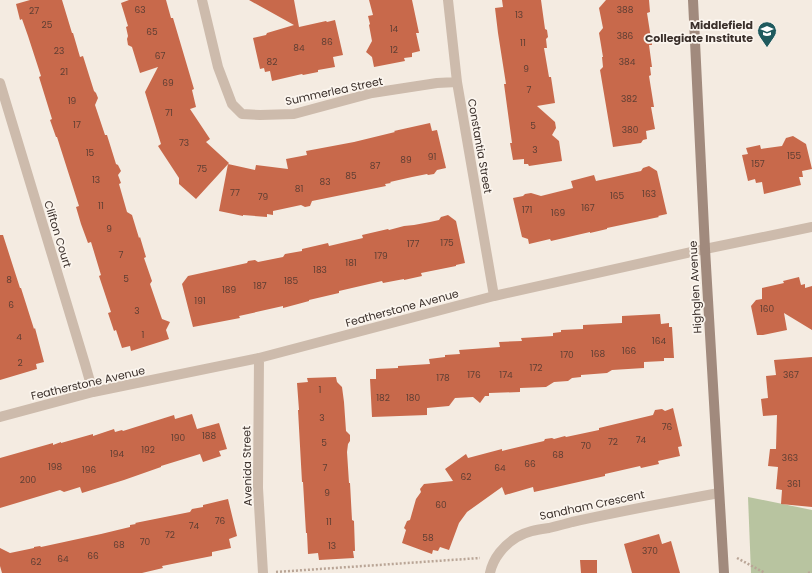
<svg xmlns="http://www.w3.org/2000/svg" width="812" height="573" font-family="Poppins,sans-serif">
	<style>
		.green { fill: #b8c4a0 }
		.building { fill: #c8694b }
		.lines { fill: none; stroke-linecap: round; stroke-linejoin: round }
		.path { stroke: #b9a596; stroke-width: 2.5; stroke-dasharray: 2 2; stroke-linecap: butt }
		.street { stroke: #cdbbac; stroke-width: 10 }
		.secondary { stroke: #a18a7d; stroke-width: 10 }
		.labels { text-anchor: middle; stroke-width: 3.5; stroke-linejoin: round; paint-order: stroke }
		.number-label { font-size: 9px; fill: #5e3e33 }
		.poi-label { font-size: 11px; font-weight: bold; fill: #3b302b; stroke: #fbf5ee; text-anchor: end }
		.street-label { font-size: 11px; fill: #3b302b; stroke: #fbf5ee }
	</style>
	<rect width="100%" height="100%" fill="#f4ebe1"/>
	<!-- green -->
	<path class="green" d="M748,497L812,510V573H751Z"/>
	<!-- building -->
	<path class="building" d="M30,0H62L72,33H73L80,57L83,56L94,91L96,93L98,98L95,105L105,135H107L116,164L118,165L121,171L118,175L121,183L119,184L127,212L132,215L139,238L140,237L146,257L144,258L152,281L150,284L162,319L170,322L166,330L169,339L131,351L130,346L122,348L116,330L114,331L108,313L111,312L99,276L101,275L91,242L88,243L81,224L76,207L79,206L57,137H56L50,120L52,119L39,77L41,76L28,36L22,19L20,20L16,4Z
		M129,0H166L171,18H173L194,89L192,90L196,107L190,109L210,139L206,142L229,163L196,199L179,184V178L158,146L161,144L145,92L158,67L140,73L132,47L128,45L127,39L128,36L126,27L128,26L121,3Z
		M249,0H294L299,27L326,21L327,22L335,20L343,55L333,57L335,67L318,70V72L303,75L302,74L272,81L270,71L265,72L264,68L260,69L253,38L266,35L267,33L294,25Z
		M369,0H412L419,33H416L420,51L412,53V57L404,58L405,61L374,67L372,57L366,52L372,41L369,25L370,24L368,16L373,15Z
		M502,0H541L545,29L547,30L548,37L546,39L547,48H544L549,77H551L555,103L537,106L555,122L556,128L552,135L559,141L562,161L529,166L528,164H524V159L513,160L510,143H512L504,84H506L498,33L495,8L503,7Z
		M606,0H649L650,12L647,13L652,45H649L652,67H650L651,75L649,76L654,107H651L655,129L646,131L647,139L643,140L641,143L613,147L600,70L603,67L602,57H603L599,33L603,28L599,8Z
		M430,123L432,131L437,130L446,168L437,170L434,174L428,175L427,174L412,177L390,182L391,183L385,184L386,186L312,201L310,206L305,207L301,205L273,211V215L267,214V217L243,215V216L219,211L228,164L255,170L256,165L288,169L286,159L307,155L306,151L354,142L395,132L394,131Z
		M793,136L806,144L812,169L802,171L803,177H799L801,185L764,194L762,182L756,183L755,179L748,181L742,155L748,154L746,148L760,145L761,149L782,146L786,138Z
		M649,166L657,171L667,214L658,216L659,217L607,228V229L590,233V232L551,241L550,239L529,244L528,239L522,237L513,198L523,196L525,194L531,193L541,196L573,188L571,181L594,175L596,181L641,171L643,168Z
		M448,215L456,221L465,263L456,265V266L421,273L422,276L404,280V279L383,283L382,281L339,291V293L309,300V301L298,304L283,308V306L239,316L240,318L193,327L182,284L188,276L247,263L248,261L255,260L258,262L283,257L285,254L302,251V249L328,243L329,246L363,238L362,235L388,229L389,230L404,226L414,225L430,222L439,220L441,217Z
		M0,235H3L20,288H21L34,329L35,328L44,362L36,364L37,369L0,380Z
		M799,277L801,285L805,284V288L812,286V330L784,313L787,330L763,335H757L751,306L756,300L762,299V288L784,283L783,281Z
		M660,314L661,324L669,323V327H672L674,358H664V361L644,362V368L612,370L607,373L581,375V377L572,378L568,381L554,382L546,387L520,388V392L489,393V396H485L480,403L473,397L455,398L449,406L427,408V415L372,417L370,379H376V369L398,368V366L430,364L429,359L445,357V355L460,354L459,350L500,347L499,342L522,341L521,338L553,336V333L561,332V330L583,329V325L622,323V316Z
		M812,357V507L781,504L782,490L776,489L778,467L768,466L770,449H776L777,415L763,416L761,399L768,398L766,376L776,375L774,360Z
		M336,377L337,382L342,387L344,402L346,431L350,435V441L348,444L347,452L349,483H350L352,520L354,521L355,551H353L354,558L319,560L318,553L308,554L307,533H306L303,482H302L298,410H299L297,383L308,382L307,378Z
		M673,408L682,446L678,447L680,456L658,461L659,464L641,468L640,466L605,474V476L552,488L534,492L533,487L505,495L502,487L467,512L459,523L449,550L440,547L438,551L433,550L432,554L402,543L406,530L404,528L407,521L410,520L416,499L421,492L420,489L424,484L453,481L445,469L466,454L468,458L502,449V451L544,441L545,439L552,438L554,439L565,436L566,437L599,430V428L653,415L655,410L662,409L665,411Z
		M192,414L197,429L219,423L227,449L219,451L221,456L203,462L200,454L161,466V467L124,480L82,493L80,487L64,492L60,490L0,508V458L53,443V445L61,442V443L93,434V436L114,429L115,432L122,430L123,431L174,415L175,419Z
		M228,499L237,536L229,539L231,548L212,552V556L162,566L163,568L142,573H2L0,566V548L10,553L34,548V547L40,546L41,547L101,534L130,527V525L136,524L135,523L190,512L192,509L203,507V505Z
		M659,534L662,544L671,541L680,573H632L624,544Z
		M580,560H597V573H581Z"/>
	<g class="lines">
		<!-- path -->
		<path class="path" d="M737,558L765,573
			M276,572L480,558
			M808,573L812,572"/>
		<!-- street -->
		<path class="street" d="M202,0L218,67L232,104L242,114L260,115L294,114L372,93L437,83L457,82
			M448,0L457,82L494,296
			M0,83L85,364L93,392
			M259,358L258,488L263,573
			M0,417L93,392L259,358L494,296L705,249L812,227
			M490,573C493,558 504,545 517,537C528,531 536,530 549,528C557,526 565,524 572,522C621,511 670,502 719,493"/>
		<!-- secondary -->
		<path class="secondary" d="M693,0L705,249L724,573"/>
	</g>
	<!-- icons -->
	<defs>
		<g id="school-pin" transform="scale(1)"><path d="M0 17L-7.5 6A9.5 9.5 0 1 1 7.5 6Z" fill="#1f5a5e" stroke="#fbf5ee"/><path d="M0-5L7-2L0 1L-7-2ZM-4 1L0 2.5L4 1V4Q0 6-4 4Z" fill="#fff"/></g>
	</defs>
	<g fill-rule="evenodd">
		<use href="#school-pin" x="767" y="31"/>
	</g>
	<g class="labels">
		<!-- number labels -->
		<g class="number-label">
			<text x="140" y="13">63</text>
			<text x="625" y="13">388</text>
			<text x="34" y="14">27</text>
			<text x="519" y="18">13</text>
			<text x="47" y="28">25</text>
			<text x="394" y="32">14</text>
			<text x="152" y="35">65</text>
			<text x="625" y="39">386</text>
			<text x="327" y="45">86</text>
			<text x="523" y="46">11</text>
			<text x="299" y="51">84</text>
			<text x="394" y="53">12</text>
			<text x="59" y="54">23</text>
			<text x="160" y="59">67</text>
			<text x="272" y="65">82</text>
			<text x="627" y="65">384</text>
			<text x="526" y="72">9</text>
			<text x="64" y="75">21</text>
			<text x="168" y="86">69</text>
			<text x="529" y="93">7</text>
			<text x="629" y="102">382</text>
			<text x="72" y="104">19</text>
			<text x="169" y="116">71</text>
			<text x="77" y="128">17</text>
			<text x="533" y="129">5</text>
			<text x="630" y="133">380</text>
			<text x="184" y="146">73</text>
			<text x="535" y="153">3</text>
			<text x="90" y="156">15</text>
			<text x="794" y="159">155</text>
			<text x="432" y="160">91</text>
			<text x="406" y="163">89</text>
			<text x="758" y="167">157</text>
			<text x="375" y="169">87</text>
			<text x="202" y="172">75</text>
			<text x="351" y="179">85</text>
			<text x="96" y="183">13</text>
			<text x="325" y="185">83</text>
			<text x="299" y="192">81</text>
			<text x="235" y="196">77</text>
			<text x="649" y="197">163</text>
			<text x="617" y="199">165</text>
			<text x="263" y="200">79</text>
			<text x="101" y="209">11</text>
			<text x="588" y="211">167</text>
			<text x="527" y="213">171</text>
			<text x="558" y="216">169</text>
			<text x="109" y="232">9</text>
			<text x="447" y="246">175</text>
			<text x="413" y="247">177</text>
			<text x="121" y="258">7</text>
			<text x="381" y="259">179</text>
			<text x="351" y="266">181</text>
			<text x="320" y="273">183</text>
			<text x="126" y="282">5</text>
			<text x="9" y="283">8</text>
			<text x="291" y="284">185</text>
			<text x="260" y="289">187</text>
			<text x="229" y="293">189</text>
			<text x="200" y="304">191</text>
			<text x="11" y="308">6</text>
			<text x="767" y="312">160</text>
			<text x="137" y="314">3</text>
			<text x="143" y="338">1</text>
			<text x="19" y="340">4</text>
			<text x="659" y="344">164</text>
			<text x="629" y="354">166</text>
			<text x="598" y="357">168</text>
			<text x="567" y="358">170</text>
			<text x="20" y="366">2</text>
			<text x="536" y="371">172</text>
			<text x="474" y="378">176</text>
			<text x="506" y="378">174</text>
			<text x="791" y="378">367</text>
			<text x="443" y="381">178</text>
			<text x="320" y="393">1</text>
			<text x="383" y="401">182</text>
			<text x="413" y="401">180</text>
			<text x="322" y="421">3</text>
			<text x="667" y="430">76</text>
			<text x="209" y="439">188</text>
			<text x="178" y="441">190</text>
			<text x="641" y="443">74</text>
			<text x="613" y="445">72</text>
			<text x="324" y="446">5</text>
			<text x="586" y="449">70</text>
			<text x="148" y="453">192</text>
			<text x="117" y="457">194</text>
			<text x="558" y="458">68</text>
			<text x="790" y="461">363</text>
			<text x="530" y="467">66</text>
			<text x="55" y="470">198</text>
			<text x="325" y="471">7</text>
			<text x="500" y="471">64</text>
			<text x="89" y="473">196</text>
			<text x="466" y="480">62</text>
			<text x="28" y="483">200</text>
			<text x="794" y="487">361</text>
			<text x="327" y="496">9</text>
			<text x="441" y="508">60</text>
			<text x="220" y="524">76</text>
			<text x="329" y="525">11</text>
			<text x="194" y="529">74</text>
			<text x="170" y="538">72</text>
			<text x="428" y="541">58</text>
			<text x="145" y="545">70</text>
			<text x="119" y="548">68</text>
			<text x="332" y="549">13</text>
			<text x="650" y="554">370</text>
			<text x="93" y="559">66</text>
			<text x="63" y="562">64</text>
			<text x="36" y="565">62</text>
		</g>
		<!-- poi labels -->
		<g class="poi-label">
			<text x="753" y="29">Middlefield<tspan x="753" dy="13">Collegiate Institute</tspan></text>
		</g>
		<!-- street labels -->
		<g class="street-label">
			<text transform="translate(334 91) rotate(-12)" y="4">Summerlea Street</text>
			<text transform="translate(480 146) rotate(80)" y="4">Constantia Street</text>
			<text transform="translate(58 234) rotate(73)" y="4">Clifton Court</text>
			<text transform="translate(695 287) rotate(-93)" y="4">Highglen Avenue</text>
			<text transform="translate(402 308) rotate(-15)" y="4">Featherstone Avenue</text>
			<text transform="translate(88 383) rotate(-13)" y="4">Featherstone Avenue</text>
			<text transform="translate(247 466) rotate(-91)" y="4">Avenida Street</text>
			<text transform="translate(592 505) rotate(-12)" y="4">Sandham Crescent</text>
		</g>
	</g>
</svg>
